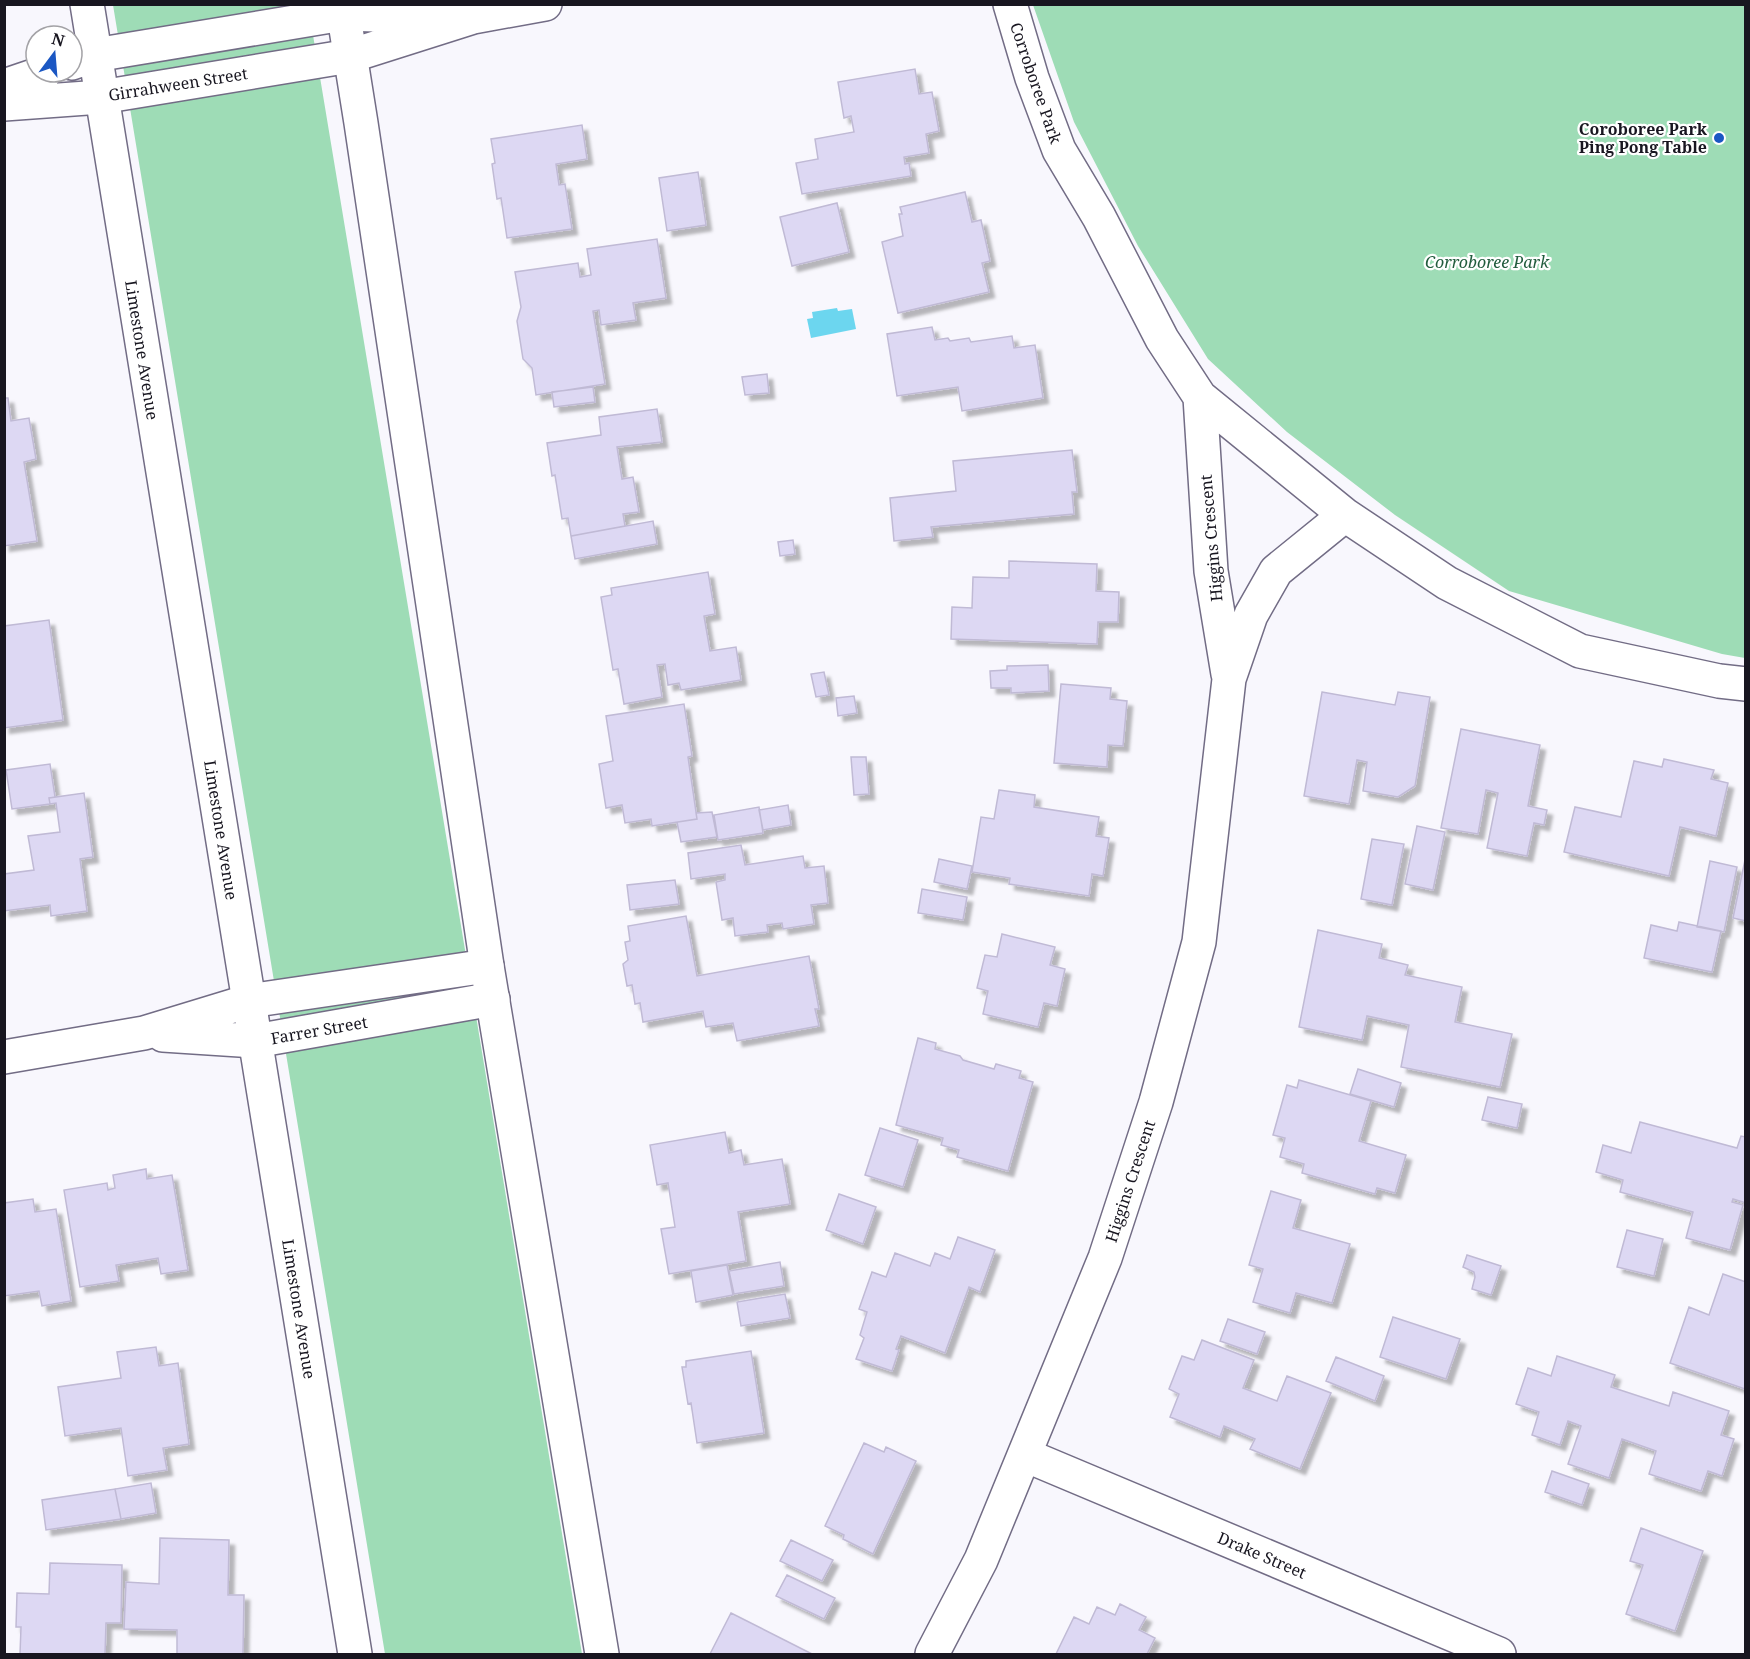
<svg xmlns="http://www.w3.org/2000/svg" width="1750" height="1659" font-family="'Noto Serif',serif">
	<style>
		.green { fill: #9edcb6 }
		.water { fill: #6cd6ef }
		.building { fill: #ddd8f3; stroke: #c0bad5; stroke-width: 1.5; filter: url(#shadow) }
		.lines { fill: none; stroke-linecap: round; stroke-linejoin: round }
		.minor-casing { stroke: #726c85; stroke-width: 36 }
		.tertiary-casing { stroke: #726c85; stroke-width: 36 }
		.secondary-casing { stroke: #726c85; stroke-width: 36 }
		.minor { stroke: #fff; stroke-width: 33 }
		.tertiary { stroke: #fff; stroke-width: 33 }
		.secondary { stroke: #fff; stroke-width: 33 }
		.poi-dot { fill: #1b57c3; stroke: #fff; stroke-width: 2 }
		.labels { text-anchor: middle; stroke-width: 4.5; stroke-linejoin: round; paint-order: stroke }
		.street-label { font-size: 16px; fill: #181620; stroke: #fff }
		.poi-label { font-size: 16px; font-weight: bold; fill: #181620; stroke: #fff; text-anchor: end }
		.park-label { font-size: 16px; font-style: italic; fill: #215c3d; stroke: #fff }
	</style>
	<defs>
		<filter id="shadow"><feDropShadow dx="5.5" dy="5.5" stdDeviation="1.5" flood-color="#0004"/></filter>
	</defs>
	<rect width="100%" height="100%" fill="#f8f7fd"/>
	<!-- green -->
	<path class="green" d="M113,5H308L582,1654H385Z
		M1033,5H1745V658L1722,654L1509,591L1395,515L1287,432L1208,359L1138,246L1074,122Z"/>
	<!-- water -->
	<path class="water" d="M837,308L838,311L852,309L856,329L811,338L807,319L813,318L812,312Z"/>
	<!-- building -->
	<path class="building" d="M915,69L919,94L932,92L939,131L926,134L929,153L904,157L905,164L909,163L911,176L802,194L796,163L818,159L815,139L854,132L851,116L844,118L838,82Z
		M582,125L587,159L556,164L559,185L565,184L572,229L507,238L501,198L497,199L492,164L495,163L491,139Z
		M698,172L706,225L667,231L659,178Z
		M965,192L972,222L981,220L990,261L982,263L989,292L898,313L882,242L903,236L899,214H902L900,207Z
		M837,203L849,252L792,266L780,217Z
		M657,239L666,298L633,303L636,320L601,325L599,310L593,311L605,384L536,395L532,368L523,359L517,321L521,307L515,272L578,263L580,277L591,275L587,249Z
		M932,327L935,340L948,338L950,341L969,338L971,342L1012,336L1014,348L1035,345L1043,398L962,411L958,387L897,396L887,334Z
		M767,374L769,393L745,395L742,377Z
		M593,387L595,402L554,407L552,392Z
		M4,398H8L11,421L29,418L36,459L24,462L37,541L4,546Z
		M657,409L662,442L617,447L622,479L633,477L639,512L623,514L625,526L571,536L568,518L562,519L555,475L552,476L547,443L601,435L599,417Z
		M1072,450L1077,492H1072L1074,514L931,527L933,537L894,541L890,498L956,491L953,461Z
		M653,521L657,544L575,559L571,536Z
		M793,540L795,554L780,556L778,542Z
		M1009,561L1097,564L1096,591L1119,592L1118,622H1098L1097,644L951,639L952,607L972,608L973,577L1009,578Z
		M708,572L715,614L704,616L710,651L736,647L741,680L681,690L679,683L668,685L665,664L657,665L662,697L624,704L618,669L613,670L601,597L612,595L611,588Z
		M49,620L63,720L4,728V626Z
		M1048,665L1049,691L1011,693V688H991L990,671L1007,670V666Z
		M824,672L829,695L816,697L811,674Z
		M1061,684L1111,688L1110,699L1127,701L1123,746L1108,745L1107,767L1054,763Z
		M1322,692L1395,705L1398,692L1430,697L1415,786L1398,797L1363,791L1367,762L1357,760L1349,804L1304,796Z
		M854,696L857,713L838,716L836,698Z
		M684,704L692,756L688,757L697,819L652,826L651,819L625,823L622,805L606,808L599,764L613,761L606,716Z
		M1461,729L1540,745L1528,806L1547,810L1544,825L1534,823L1527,856L1487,848L1498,793L1486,790L1478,834L1441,828Z
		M851,757H866L869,794L854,795Z
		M1664,759L1714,770L1711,779L1728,783L1716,836L1680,827L1669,876L1564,852L1575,807L1621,817L1634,761L1662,767Z
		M50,764L55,797L49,798L50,804L12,809L6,770Z
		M999,790L1035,795L1034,807L1099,817L1096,836L1109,838L1103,876L1092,874L1089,896L1009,884L1010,878L972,872L981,817L994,819Z
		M84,793L93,857L80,859L87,911L51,916L50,905L4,911V874L34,870L28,836L60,832L56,803L50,804L49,798Z
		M788,805L791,825L763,830L759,810Z
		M759,807L763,833L718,840L714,815Z
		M712,812L717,837L681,842L677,822L697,819L696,813Z
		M1417,826L1445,832L1433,890L1405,884Z
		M1372,839L1404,844L1392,905L1361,899Z
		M741,845L745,865L803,856L805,868L824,866L828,903L811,905L814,924L783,929L782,923L767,925L768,932L735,936L733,918L722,920L716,882L725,880V874L691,879L688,853Z
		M1746,855V921L1733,918Z
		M939,859L972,866L967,889L934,882Z
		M1710,861L1737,867L1724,932L1697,927Z
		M675,880L679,904L630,910L627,885Z
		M922,889L967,897L963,920L918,913Z
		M686,916L697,976L809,956L819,1009H815L819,1026L737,1041L733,1023L706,1027L703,1011L643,1022L640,1003L635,1004L632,985L627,986L623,964L628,960L625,942L630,941L628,926Z
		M1679,922L1721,931L1712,972L1644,958L1651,925L1677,931Z
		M1318,930L1382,944L1379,958L1408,965L1405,975L1462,987L1455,1022L1512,1034L1500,1087L1401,1067L1409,1025L1367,1016L1362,1040L1299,1027Z
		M1002,934L1055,947L1050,965L1065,969L1057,1006L1044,1003L1038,1027L983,1014L988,991L977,988L985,955L997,957Z
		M918,1038L936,1043L935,1049L960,1056L963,1060L994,1069L996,1064L1021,1071L1019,1078L1033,1082L1008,1171L957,1157L959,1150L941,1145L943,1138L896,1125Z
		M1358,1069L1401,1083L1394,1107L1350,1094Z
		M1299,1080L1371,1101L1359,1141L1406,1155L1395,1193L1377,1188L1375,1194L1302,1173L1304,1164L1280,1157L1285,1138L1273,1135L1287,1085L1297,1088Z
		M1488,1097L1522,1104L1517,1128L1482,1120Z
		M1640,1122L1737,1148L1741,1136L1746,1137V1203L1733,1199L1732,1202L1743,1205L1730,1250L1686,1238L1693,1212L1620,1192L1623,1180L1596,1172L1603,1145L1631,1153Z
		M880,1128L918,1140L903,1187L865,1175Z
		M725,1132L729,1153L741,1150L744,1165L782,1159L790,1204L738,1212L746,1261L669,1274L661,1229L675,1227L668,1183L657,1185L650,1145Z
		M146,1169L147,1179L172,1175L188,1270L161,1274L158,1258L116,1265L119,1281L80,1287L64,1190L107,1183L108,1190L115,1188L113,1175Z
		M1271,1191L1301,1200L1293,1228L1350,1244L1332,1303L1296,1293L1290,1313L1253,1302L1263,1269L1249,1265Z
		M839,1194L876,1207L863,1244L826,1230Z
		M33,1199L35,1212L56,1209L71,1301L42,1306L39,1291L4,1296V1203Z
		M1627,1230L1663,1239L1654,1276L1617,1267Z
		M958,1237L995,1250L980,1292L969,1287L945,1353L901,1336L896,1349L899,1350L892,1371L856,1359L864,1338L860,1335L867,1312L859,1309L872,1272L886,1277L895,1253L930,1266L935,1253L950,1259Z
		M1467,1255L1501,1266L1491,1295L1472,1289L1475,1277L1474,1272L1463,1267Z
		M780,1262L784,1286L734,1294L729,1271Z
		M727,1265L733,1295L696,1302L691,1271Z
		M1723,1274L1746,1282L1745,1389L1670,1363L1689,1307L1709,1315Z
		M785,1294L790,1318L741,1326L737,1302Z
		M1393,1317L1460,1339L1446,1379L1380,1357Z
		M1228,1319L1265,1332L1257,1354L1220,1341Z
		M1202,1340L1254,1360L1243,1388L1277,1401L1287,1376L1331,1393L1300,1469L1250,1449L1255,1439L1224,1426L1220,1437L1170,1417L1179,1394L1169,1389L1182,1356L1194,1360Z
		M156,1347L159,1366L178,1363L189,1444L163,1448L167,1470L128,1476L121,1428L65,1436L58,1387L121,1378L117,1352Z
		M751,1351L764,1433L697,1443L691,1403L688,1404L682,1367H686V1361Z
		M1557,1356L1615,1375L1611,1387L1669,1406L1673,1392L1729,1411L1721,1435L1734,1439L1722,1476L1708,1471L1701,1491L1649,1474L1656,1451L1622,1439L1609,1478L1568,1464L1581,1426L1568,1421L1560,1445L1532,1435L1539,1412L1516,1404L1528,1368L1551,1376Z
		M1336,1357L1384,1376L1375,1401L1326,1381Z
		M864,1443L884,1452L886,1447L916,1461L873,1554L843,1539L844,1535L825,1526Z
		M1552,1471L1589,1484L1582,1505L1545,1492Z
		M151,1483L156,1513L121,1519L115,1489Z
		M115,1489L121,1519L46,1530L42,1500Z
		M1641,1528L1703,1551L1675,1631L1626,1614L1643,1565L1630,1561Z
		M160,1538L229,1540L228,1595H244L243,1654H177V1630L124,1629L126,1582L159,1584Z
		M791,1540L833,1560L822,1581L780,1561Z
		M50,1563L122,1565L121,1623H106L105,1654H20L21,1627H16L17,1593L49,1594Z
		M787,1575L835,1598L824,1619L776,1596Z
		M1120,1604L1146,1617L1139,1630L1155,1638L1147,1654H1056L1074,1617L1089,1624L1097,1607L1115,1615Z
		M731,1613L812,1654H710Z"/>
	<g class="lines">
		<!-- minor casing -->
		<g class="minor-casing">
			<path id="minor" d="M1010,4L1032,78L1059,150L1099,217L1162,339L1200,397L1345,515L1447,583L1580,651L1719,681L1746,684
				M343,14L441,17
				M350,56L473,17L545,4
				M1200,397L1211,571L1228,674
				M163,1035L255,1041L493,999
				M4,1057L144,1033L249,1001L487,966
				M1025,1455L1499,1654
				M932,1654L981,1560L1105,1258L1156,1102L1199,942L1229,679L1251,615L1276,571L1345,515"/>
		</g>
		<!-- tertiary casing -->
		<g class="tertiary-casing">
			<path id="tertiary" d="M72,63L95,55L343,14
				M4,86L45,72
				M4,104L101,97L350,56"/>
		</g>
		<!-- secondary casing -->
		<g class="secondary-casing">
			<path id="secondary" d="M87,4L355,1654
				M342,4L361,123L487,966L602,1654"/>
		</g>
		<!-- minor -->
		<use href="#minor" class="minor"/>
		<!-- tertiary -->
		<use href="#tertiary" class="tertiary"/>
		<!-- secondary -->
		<use href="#secondary" class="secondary"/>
	</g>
	<!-- markers -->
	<circle class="poi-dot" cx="1719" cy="138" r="6"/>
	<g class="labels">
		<!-- street labels -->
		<g class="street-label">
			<text transform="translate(1036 83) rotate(71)" y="6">Corroboree Park</text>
			<text transform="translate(178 84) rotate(-9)" y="6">Girrahween Street</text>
			<text transform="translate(142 350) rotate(81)" y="6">Limestone Avenue</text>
			<text transform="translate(1211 538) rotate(-95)" y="6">Higgins Crescent</text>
			<text transform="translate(221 830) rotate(81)" y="6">Limestone Avenue</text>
			<text transform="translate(319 1030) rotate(-10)" y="6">Farrer Street</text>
			<text transform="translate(1130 1181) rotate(-72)" y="6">Higgins Crescent</text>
			<text transform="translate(299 1309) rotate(81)" y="6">Limestone Avenue</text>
			<text transform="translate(1262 1555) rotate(23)" y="6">Drake Street</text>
		</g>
		<!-- poi labels -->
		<g class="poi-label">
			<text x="1707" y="135">Coroboree Park<tspan x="1707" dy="18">Ping Pong Table</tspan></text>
		</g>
		<!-- park labels -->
		<g class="park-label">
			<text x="1487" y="268">Corroboree Park</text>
		</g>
	</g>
	<!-- border -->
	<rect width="1750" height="1659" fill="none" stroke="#181620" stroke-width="12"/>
	<!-- north arrow -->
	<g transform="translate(54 54) rotate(16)"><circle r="28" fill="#ffffff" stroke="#a3a2a6" stroke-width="1.5"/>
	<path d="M0-4.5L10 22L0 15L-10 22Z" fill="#1b57c3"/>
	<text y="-9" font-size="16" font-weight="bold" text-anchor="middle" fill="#181620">N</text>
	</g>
</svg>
